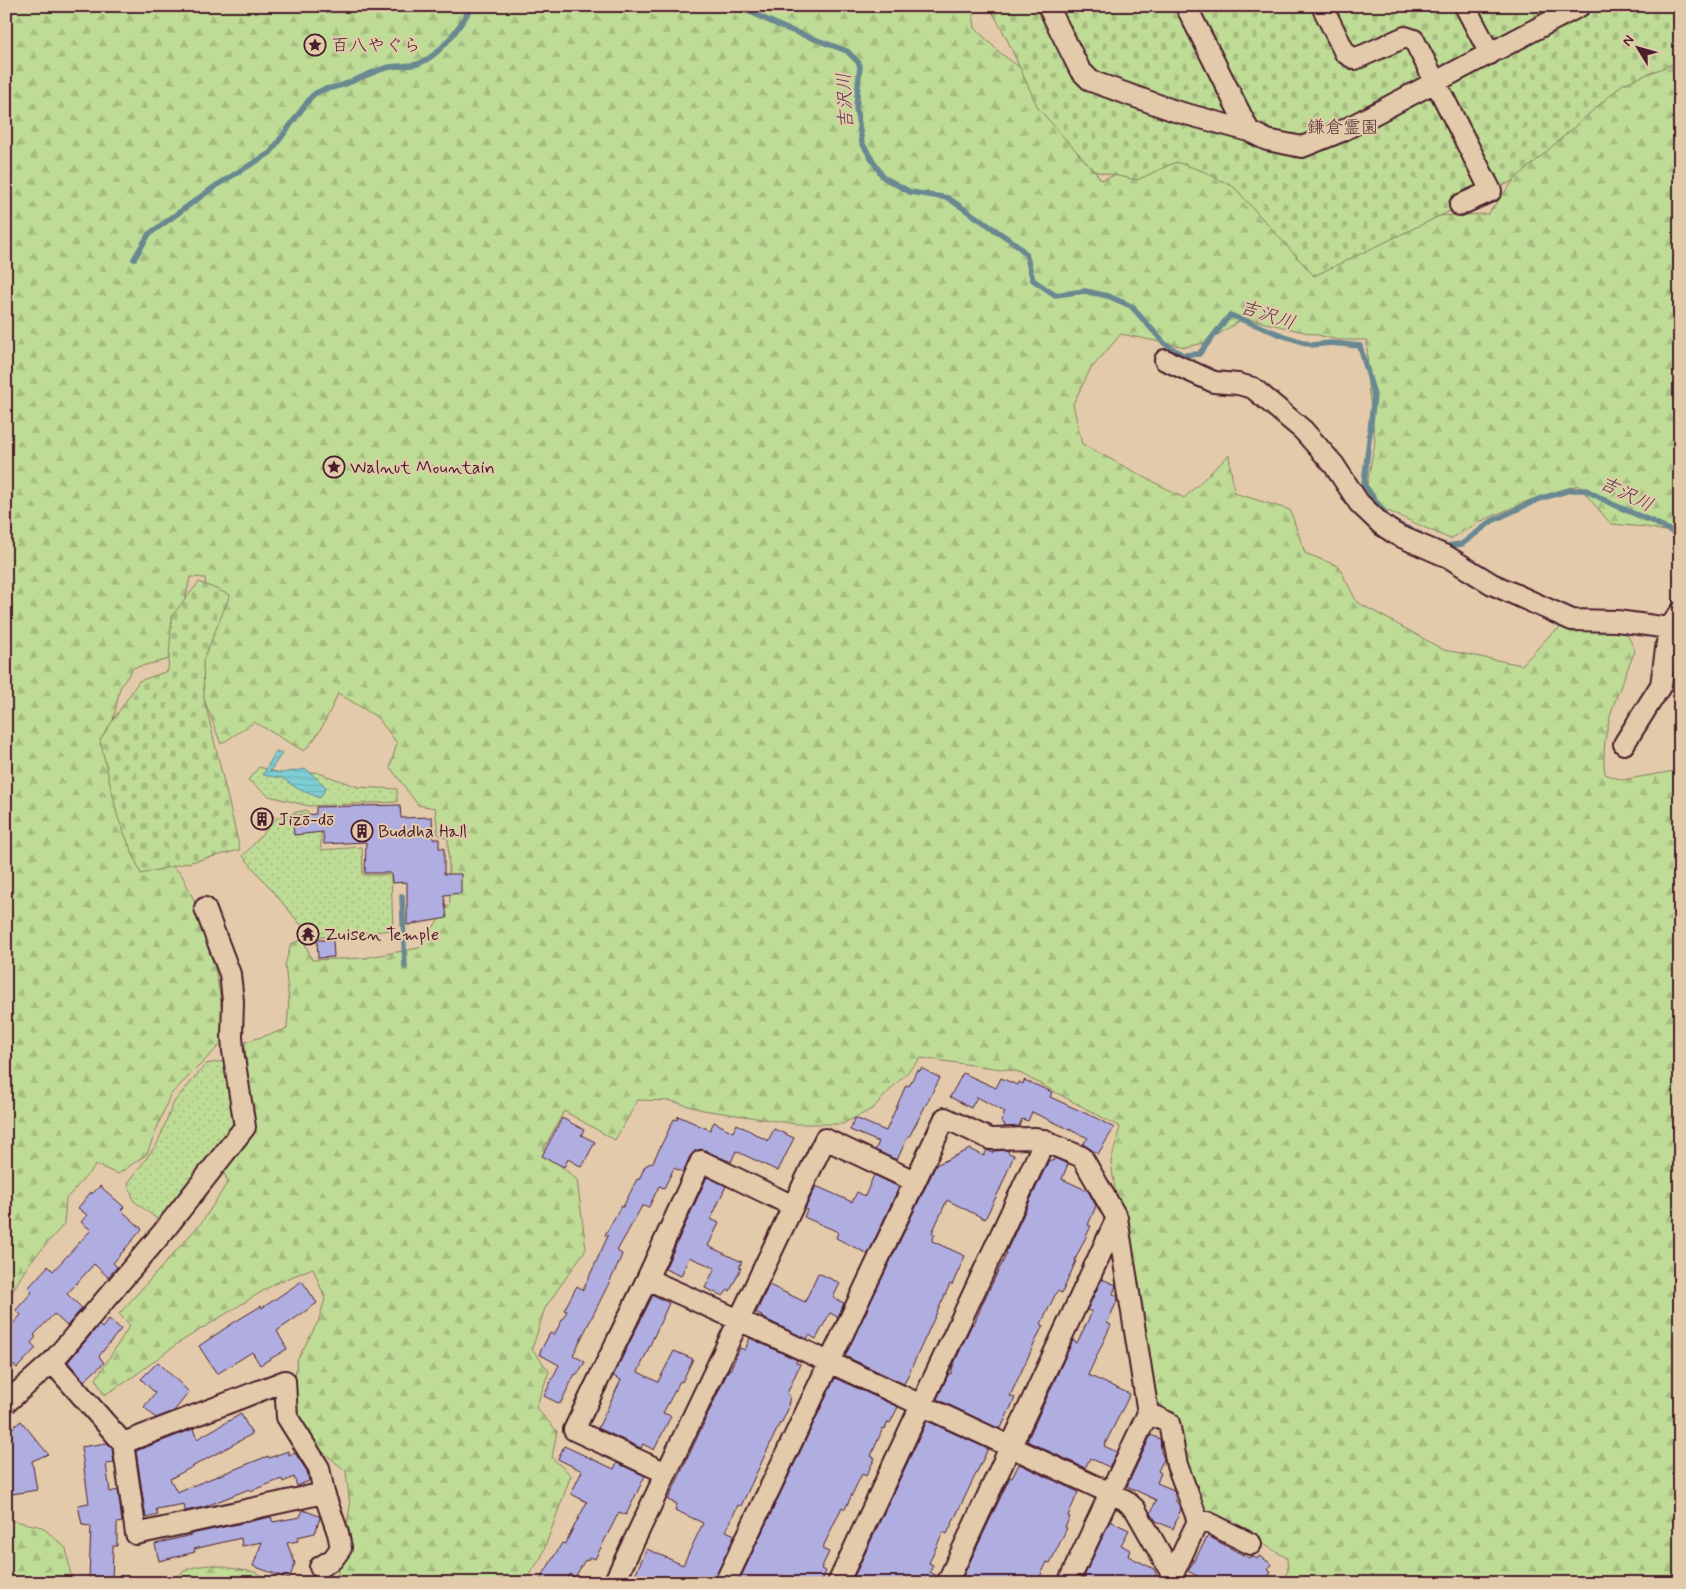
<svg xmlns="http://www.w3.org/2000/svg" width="1686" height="1589" font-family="Mynerve,'Klee One',sans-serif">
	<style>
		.green { fill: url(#green-dots); stroke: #847e60 }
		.forest { fill: url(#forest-firs); stroke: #847e60 }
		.cemetery { fill: url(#cemetery-stones); stroke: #847e60 }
		.water { fill: url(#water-rules); stroke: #698891 }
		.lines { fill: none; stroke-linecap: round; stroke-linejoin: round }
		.stream { stroke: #698891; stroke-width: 5.5 }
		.building { fill: #b0aee0; stroke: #4a1f2b }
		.minor-casing { stroke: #4a1f2b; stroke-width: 24 }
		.minor { stroke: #e3caab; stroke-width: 20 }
		.labels { text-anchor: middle; stroke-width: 4; stroke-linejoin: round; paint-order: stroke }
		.poi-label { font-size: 18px; fill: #4a1f2b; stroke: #e3caab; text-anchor: start }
		.park-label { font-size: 18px; fill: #563236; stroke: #e3caab }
		.water-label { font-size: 19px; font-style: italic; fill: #523944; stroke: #e3caab }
	</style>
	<defs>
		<pattern id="green-dots" width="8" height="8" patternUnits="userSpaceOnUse" patternTransform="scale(1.25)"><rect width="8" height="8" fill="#bedc95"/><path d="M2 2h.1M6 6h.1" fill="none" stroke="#a5bc81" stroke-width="1.8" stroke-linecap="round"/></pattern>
		<pattern id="forest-firs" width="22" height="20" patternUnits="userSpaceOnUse" patternTransform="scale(1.25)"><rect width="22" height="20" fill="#bedc95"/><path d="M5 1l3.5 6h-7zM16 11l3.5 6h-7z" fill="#a5bc81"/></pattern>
		<pattern id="cemetery-stones" width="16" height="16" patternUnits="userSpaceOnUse" patternTransform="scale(1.25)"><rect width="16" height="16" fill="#bedc95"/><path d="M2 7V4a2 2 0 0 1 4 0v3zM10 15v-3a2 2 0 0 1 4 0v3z" fill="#a5bc81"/></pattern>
		<pattern id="water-rules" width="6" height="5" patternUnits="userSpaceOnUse" patternTransform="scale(1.25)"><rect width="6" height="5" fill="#7dced5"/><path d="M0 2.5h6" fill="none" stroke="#6eb0b7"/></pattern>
	</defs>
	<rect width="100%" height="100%" fill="#e3caab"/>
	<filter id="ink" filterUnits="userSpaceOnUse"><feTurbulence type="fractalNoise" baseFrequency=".02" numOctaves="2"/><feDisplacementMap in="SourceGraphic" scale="10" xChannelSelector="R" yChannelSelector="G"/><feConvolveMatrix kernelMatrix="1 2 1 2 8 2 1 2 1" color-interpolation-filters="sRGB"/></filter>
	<g filter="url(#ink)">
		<!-- green -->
		<path class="green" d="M259,767L283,774L316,772L358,787L397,789V802L309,806L269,796L248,780Z
			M306,810L321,827V850L362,847L363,875H391L393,930L312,938L243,856L278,817Z
			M230,1060L239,1130L162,1223L134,1201L128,1183L157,1144L174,1102L206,1064Z"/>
		<!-- forest -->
		<path class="forest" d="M6,6H972L975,28L999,52L1030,75L1101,180L1139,167L1178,125L1431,216L1488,214L1543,142L1598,80L1680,51V534L1645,527L1611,524L1578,485L1530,500L1479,522L1450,539L1364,500L1375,442L1368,385L1367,340H1339L1244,318L1205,343L1185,347L1121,334L1090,370L1073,404L1082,444L1184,498L1229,455L1234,493L1290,510L1305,553L1338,566L1357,602L1444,650L1522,665L1551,634L1572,620L1600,622L1627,634L1635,651C1619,690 1599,731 1605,774L1622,780L1680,770V1583H1282L1288,1570L1287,1558L1199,1506L1174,1412L1152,1404L1144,1315L1137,1272L1120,1225L1111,1162L1120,1127L1016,1071L921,1058L872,1109L842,1124H796L703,1110L671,1101L638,1100L615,1140L564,1111L543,1150L577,1180L586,1249L545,1308L532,1349L549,1371L536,1408L557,1431L552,1458L571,1475L541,1558L523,1583H336L350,1507L346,1471L301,1434L293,1395L297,1360L318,1322L325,1299L313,1268L274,1284L177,1344L126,1382L104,1395L96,1379L130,1325L119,1314L202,1222L228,1182L221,1167L251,1103L247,1085L245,1042L287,1029L289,1000L285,965L291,944L303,939L312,960L364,958L419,948L450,903L448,839L438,834L435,808L418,805L390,767L397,743L377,717L338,693C329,714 320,735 304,751L254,722L221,744L196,678L208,608L205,578L190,577L174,658L133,668L120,688L107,748L164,859L182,875L193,898L212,951L220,995L225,1040L170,1095L147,1154L118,1174L96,1165L66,1199L64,1224L28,1265L6,1302Z
			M6,1521H15L42,1527L66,1548L72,1583H6Z
			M212,1565L254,1572L280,1583H174C181,1567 197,1566 212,1565Z"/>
		<!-- cemetery -->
		<path class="cemetery" d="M989,6H1680V61L1623,84L1513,181L1314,276L1234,187L1203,171L1176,162L1137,180L1094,171L1038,108L1006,37Z
			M199,582L230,595L203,661L204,698L240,850L141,874L118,818L100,740L139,681L168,671L172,616Z"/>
		<!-- water -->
		<path class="water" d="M276,751L282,753L270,771L281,773L306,769L326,787L320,798L298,789L282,778L263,775Z"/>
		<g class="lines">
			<!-- stream -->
			<path class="stream" d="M738,6L782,27L847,51L858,62L860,66L856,107L862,143L883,177L910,192L948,198L1016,244L1026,254L1033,280L1055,295L1085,291L1108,296L1131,306L1165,344L1183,355L1199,354L1230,315L1284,336L1312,345L1331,343L1360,346L1374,395L1364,484L1389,520L1420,534
				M134,259L149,234L217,185L270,153L311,97C320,88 331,89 343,85C358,79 373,71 390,67C399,65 411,67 420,63C442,54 460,26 472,6
				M1442,544L1446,546L1462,544L1492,521L1539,499L1570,490H1586L1612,504L1656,523L1680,536
				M402,896L405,967"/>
		</g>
		<!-- building -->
		<path class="building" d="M400,805L401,818L432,817L433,839H439V848H444V874H461V893L444,895L447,918L407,925V882L392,883L391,873H365L366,842L324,844L323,832L294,835L292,816L316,814V807Z
			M261,807L274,817L264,830L251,821Z
			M317,940H333L334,957L318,958Z
			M921,1068L940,1078L909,1137L908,1136L897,1160L875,1150L879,1142L850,1130L855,1118L886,1131L906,1085L909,1086L917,1070L920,1071Z
			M963,1073L996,1088L1001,1078L1017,1085L1019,1082L1023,1084L1024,1080L1052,1092L1050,1097L1098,1119L1114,1128L1098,1154L1083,1144L1088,1138L1032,1112L1028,1121L1022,1119L1019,1126L1004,1127L1005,1124L1001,1122L1005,1112L977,1097L971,1108L950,1097Z
			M678,1116L710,1130L714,1122L733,1132L737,1124L768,1141L774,1129L794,1138L778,1171L736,1151L731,1162L701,1149L695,1151L690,1156L683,1172L674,1168L664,1188L659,1186L649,1207L642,1206L617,1251L622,1254L618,1265L573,1355L585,1362L577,1375L575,1374L560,1404L544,1396L559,1365L539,1354L550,1333L554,1335L567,1311L564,1310L577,1286L583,1290L608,1236L605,1235L621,1206L623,1207L637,1179L639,1180L645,1166L653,1162L674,1119L677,1120Z
			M562,1118L584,1130L581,1135L595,1142L582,1167L568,1159L564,1167L542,1156Z
			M970,1149L984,1156L987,1150L993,1153L994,1151L1009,1150L1008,1153L1014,1155L1001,1187L985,1219L947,1200L932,1233L935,1234L932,1241L965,1256L952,1285L950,1284L904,1384L845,1356L936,1165Z
			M1054,1158L1068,1164L1062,1179L1088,1191L1096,1206L1088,1225L1091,1226L1075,1260L1076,1261L1062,1293L1057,1291L1041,1324L1043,1325L1010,1396L1015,1398L1001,1428H998L937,1399L949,1373L951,1374L953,1366L972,1324H974L984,1300L1007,1253L1006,1252L1049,1160L1053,1161Z
			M874,1175L899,1187L868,1254L836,1238L838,1232L804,1217L807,1210L805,1209L816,1186L852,1202L857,1192L865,1196Z
			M707,1177L726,1186L711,1219L719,1223L708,1246L742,1262L739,1267L741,1268L730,1291L728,1290L723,1296L705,1288L715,1268L689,1257L681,1276L665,1269Z
			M100,1186L124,1207L121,1210L142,1229L113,1263L117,1267L108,1277L94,1264L67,1294L82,1308L67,1326L54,1314L34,1335L36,1337L31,1343L36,1348L17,1368L6,1358V1331L21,1315L16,1310L32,1292L28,1288L48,1266L53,1271L91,1230L81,1222L87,1215L78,1208L91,1192L92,1194Z
			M818,1273L840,1283L833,1298L844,1303L838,1317L830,1313L816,1339L809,1335L807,1339L761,1317L762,1316L756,1313L769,1285L805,1302Z
			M1102,1279L1116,1285L1113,1294L1117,1296L1118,1299L1107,1323L1111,1325L1088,1375L1130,1394L1104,1446L1117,1452L1109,1467L1090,1458L1085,1468L1027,1441L1073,1340L1077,1343L1092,1312L1087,1310Z
			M302,1281L317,1303L277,1331L287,1349L260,1365L252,1352L217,1374L199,1346L233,1323L261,1306L262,1308Z
			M653,1295L669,1303L638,1372L658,1382L674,1351L693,1359L682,1382L680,1381L663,1413L671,1416L654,1450L643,1444L641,1448L598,1428L621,1380L613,1376Z
			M109,1319L121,1329L99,1356L104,1363L84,1381L68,1362L99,1325L102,1328Z
			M750,1338L797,1360L796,1363L800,1364L787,1394L790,1396L788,1406L789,1407L781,1424L780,1423L741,1506L738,1505L726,1531L735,1535L713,1583H631L647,1549L683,1565L703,1523L675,1510L677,1504L668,1500L729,1369L730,1370L740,1348L745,1350Z
			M158,1362L189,1392L174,1411L156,1418L144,1407L155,1393L141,1379Z
			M835,1378L898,1407L890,1423L888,1422L885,1429L883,1428L871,1456L875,1458L866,1476L862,1474L845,1509L842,1507L822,1549L829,1552L821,1569L826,1571L821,1583H738Z
			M241,1414L252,1434L170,1479L177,1492L268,1456L269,1458L288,1451L289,1455L295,1453L307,1471L309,1481L297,1486L294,1477L283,1482L282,1479L250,1491L249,1489L204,1507L185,1511L184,1504L156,1509L158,1515L146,1518L136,1451L193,1429L197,1439Z
			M21,1421L48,1454L32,1461L37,1490L6,1495V1433Z
			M927,1421L988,1449L947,1534L943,1532L929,1563L933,1565L930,1572L937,1576L935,1583H862L853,1579Z
			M1151,1435L1160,1439L1161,1451L1164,1459L1158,1471L1161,1473L1157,1483L1174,1490L1176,1501L1181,1509L1173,1529L1156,1521L1151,1513L1156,1500L1127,1486Z
			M107,1443L112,1448L114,1463L106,1464L110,1492L118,1490L122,1522L117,1523V1546H113L112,1583H94V1580L89,1579L91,1526L82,1525L78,1505L89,1503L81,1447Z
			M564,1446L614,1469L617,1463L645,1476L626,1515L619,1512L595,1559L590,1557L587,1561L585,1560L575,1577L570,1574L565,1583H538L562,1543L565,1544L587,1502L571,1494L582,1471L558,1459Z
			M1019,1464L1078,1492L1068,1516L1070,1517L1065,1527L1067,1528L1050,1563L1047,1562L1037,1583H960L1010,1477L1012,1478Z
			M303,1510L319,1516L320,1518L315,1533L297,1537L298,1541L287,1543L295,1563L289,1579L253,1566L262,1542L242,1546L241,1538L194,1549L195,1552L159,1561L155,1544L191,1535V1534L271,1517L273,1522L300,1517Z
			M1110,1521L1129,1530L1121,1545L1130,1550L1128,1556L1154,1569L1160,1583H1081Z
			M1208,1536L1249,1558L1252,1556L1257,1559L1259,1556L1272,1564L1268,1570L1271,1572L1264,1583H1210L1188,1571Z"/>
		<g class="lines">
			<!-- minor casing -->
			<g class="minor-casing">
				<path id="minor" d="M1048,6L1080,70L1091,81L1175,111L1249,131
					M1186,6L1249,131L1267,140L1302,147L1342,131L1580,6
					M1322,6L1345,53L1355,59L1405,37L1414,40L1491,191L1460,205
					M1465,6L1490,54
					M1165,360L1214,382L1238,384L1253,388L1303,430L1334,465L1359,503L1382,525L1397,535L1448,557L1492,584L1572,620L1617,621L1669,628
					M1624,744L1661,685L1669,628L1680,613
					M647,1279L739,1320L1125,1500L1135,1509L1177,1583
					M52,1362L123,1443
					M285,1381L287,1417L319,1468L324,1493L136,1534L123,1443Z
					M6,1403L52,1362L163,1232L245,1127L233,1051L232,1036L233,1001L230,974L205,908
					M1148,1413L1169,1423L1177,1465L1198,1521L1173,1574
					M666,1473L574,1430L647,1279L701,1161L793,1206
					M1198,1521L1207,1522L1251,1544
					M320,1567L333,1559L341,1548L338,1533L324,1493
					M614,1583L825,1139L914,1181
					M725,1583L945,1118L990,1139L1036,1138L1082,1157L1117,1218L1148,1413L1068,1583
					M838,1583L1045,1140
					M947,1583L1117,1218"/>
			</g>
			<!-- minor -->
			<use href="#minor" class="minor"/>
		</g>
	</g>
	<!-- icons -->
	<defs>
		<g id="sight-ring" transform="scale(1.125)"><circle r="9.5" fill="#e3caab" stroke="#4a1f2b" stroke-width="1.5"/><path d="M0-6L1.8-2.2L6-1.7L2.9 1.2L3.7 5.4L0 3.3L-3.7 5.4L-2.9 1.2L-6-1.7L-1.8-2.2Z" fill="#4a1f2b"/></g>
		<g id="building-ring" transform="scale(1.125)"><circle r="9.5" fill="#e3caab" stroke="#4a1f2b" stroke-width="1.5"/><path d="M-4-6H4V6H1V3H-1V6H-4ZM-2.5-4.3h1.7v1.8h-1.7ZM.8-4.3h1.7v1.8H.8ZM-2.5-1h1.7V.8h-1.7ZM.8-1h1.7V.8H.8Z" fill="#4a1f2b"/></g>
		<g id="temple-ring" transform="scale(1.125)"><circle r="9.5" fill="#e3caab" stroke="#4a1f2b" stroke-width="1.5"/><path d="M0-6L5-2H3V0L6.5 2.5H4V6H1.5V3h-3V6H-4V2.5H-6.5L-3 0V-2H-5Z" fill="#4a1f2b"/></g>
	</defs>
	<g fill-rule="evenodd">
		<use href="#sight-ring" x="315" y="45"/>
		<use href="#sight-ring" x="334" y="467"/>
		<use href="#building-ring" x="262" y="819"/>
		<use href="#building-ring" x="362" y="831"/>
		<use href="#temple-ring" x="308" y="934"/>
	</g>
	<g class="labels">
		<!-- poi labels -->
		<g class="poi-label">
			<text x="331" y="51">百八やぐら</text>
			<text x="350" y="473">Walnut Mountain</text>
			<text x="278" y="825">Jizō-dō</text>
			<text x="378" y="837">Buddha Hall</text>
			<text x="324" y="940">Zuisen Temple</text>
		</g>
		<!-- park labels -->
		<g class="park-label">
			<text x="1343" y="133">鎌倉霊園</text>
		</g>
		<!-- water labels -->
		<g class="water-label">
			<text transform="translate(844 101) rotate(-93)" y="7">吉沢川</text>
			<text transform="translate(1268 314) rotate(18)" y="7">吉沢川</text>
			<text transform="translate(1627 493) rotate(26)" y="7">吉沢川</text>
		</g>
	</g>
	<!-- margin -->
	<rect width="1686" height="1589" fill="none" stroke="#e3caab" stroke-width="25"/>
	<rect x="12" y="12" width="1661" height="1564" fill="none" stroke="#4a1f2b" stroke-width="2" filter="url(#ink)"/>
	<!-- north arrow -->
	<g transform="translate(1638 48) rotate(307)" stroke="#e3caab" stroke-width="4" paint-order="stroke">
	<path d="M0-4L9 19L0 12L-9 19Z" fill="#4a1f2b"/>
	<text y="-8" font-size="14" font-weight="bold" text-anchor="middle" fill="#4a1f2b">N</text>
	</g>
</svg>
